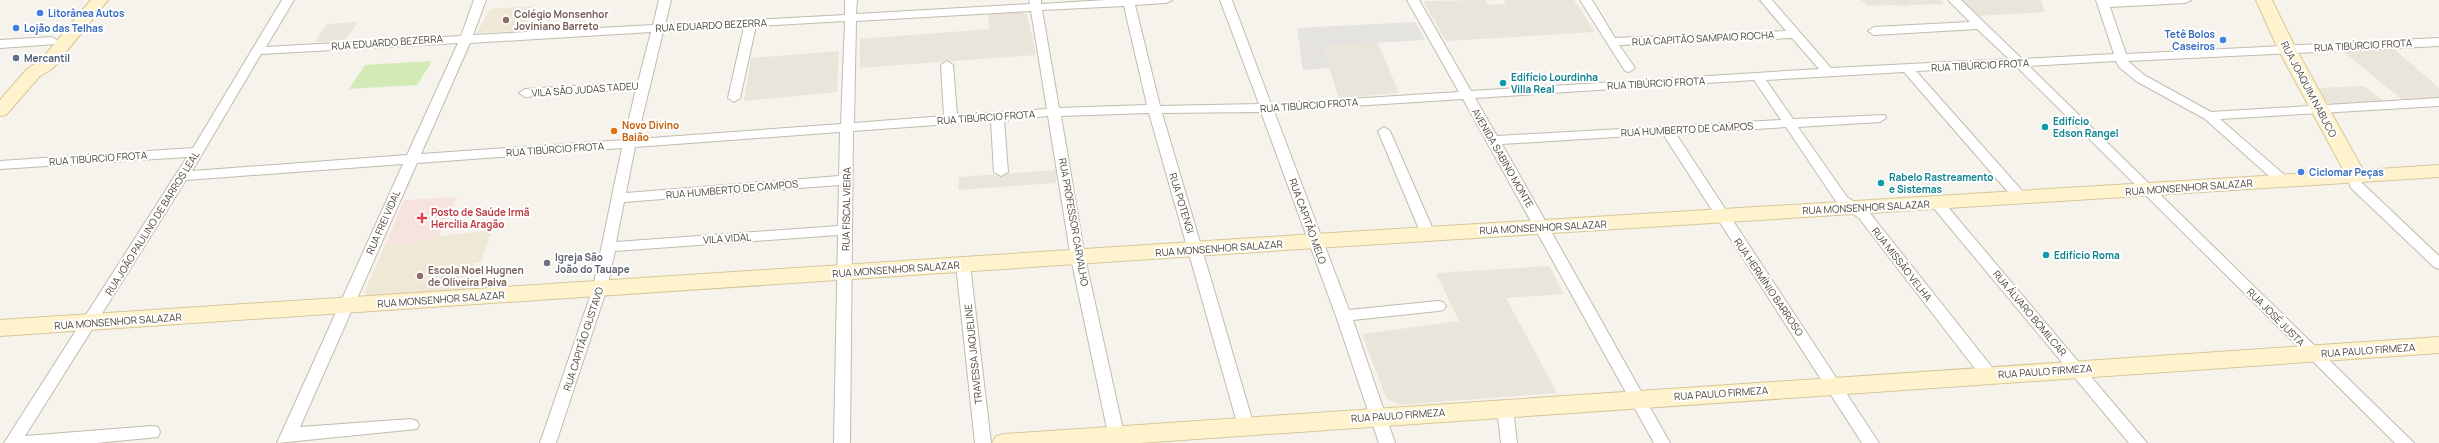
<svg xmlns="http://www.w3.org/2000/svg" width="2439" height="443" font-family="Manrope,sans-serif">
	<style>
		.residential { fill: #eae5da }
		.education { fill: #efe8d6 }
		.medical { fill: #f6e3e0 }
		.green { fill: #d2eab5 }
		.parking { fill: #e5e3e0 }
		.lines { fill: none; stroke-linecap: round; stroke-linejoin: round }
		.street-casing { stroke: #c2bbae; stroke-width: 2 }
		.secondary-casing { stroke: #d6c79b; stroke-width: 2 }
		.street { fill: #fff; fill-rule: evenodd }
		.secondary { fill: #fff3cd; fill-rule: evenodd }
		.shop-dot { fill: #3f7fe0; stroke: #fff; stroke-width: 1.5 }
		.education-dot { fill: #8d6e63; stroke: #fff; stroke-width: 1.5 }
		.service-dot { fill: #5c6f8a; stroke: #fff; stroke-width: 1.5 }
		.culture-dot { fill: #0f9aa8; stroke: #fff; stroke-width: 1.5 }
		.food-dot { fill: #e8710a; stroke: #fff; stroke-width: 1.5 }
		.health-dot { fill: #e0444e; stroke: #fff; stroke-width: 1.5 }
		.worship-dot { fill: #6b7280; stroke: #fff; stroke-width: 1.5 }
		.labels { text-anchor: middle; stroke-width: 4; stroke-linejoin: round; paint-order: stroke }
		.shop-label { font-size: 10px; font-weight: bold; fill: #366cbe; stroke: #fff; text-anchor: start }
		.education-label { font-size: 10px; font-weight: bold; fill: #785e54; stroke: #fff; text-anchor: start }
		.street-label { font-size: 10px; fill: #4b4439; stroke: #fff }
		.service-label { font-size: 10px; font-weight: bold; fill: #4e5e75; stroke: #fff; text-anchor: start }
		.culture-label { font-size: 10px; font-weight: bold; fill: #0d838f; stroke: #fff; text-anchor: start }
		.food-label { font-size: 10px; font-weight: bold; fill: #c56008; stroke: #fff; text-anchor: start }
		.health-label { font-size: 10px; font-weight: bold; fill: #be3a42; stroke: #fff; text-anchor: start }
		.worship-label { font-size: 10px; font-weight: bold; fill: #5b616d; stroke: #fff; text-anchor: start }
	</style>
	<rect width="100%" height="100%" fill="#f6f3ec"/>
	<!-- residential -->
	<path class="residential" d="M1485,0L1489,5L1506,4L1504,0H1574L1595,32L1446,41L1423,1Z
		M1861,0H1941L1945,4L1908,5L1910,7L1897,5L1868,6Z
		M1961,0H2041L2045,12L1976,16Z
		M1022,12L1027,14L1036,55L860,68V39L989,29L988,15Z
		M358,22L345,40L315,42L327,24Z
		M1378,43L1399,93L1339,98L1322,46Z
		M2393,48L2439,88V97L2401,99L2344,52Z
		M839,51L837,92L744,101L751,58Z
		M2364,86L2383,101L2332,104L2325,100L2319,88Z
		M1056,170V183L958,190L959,177Z
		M1549,266L1564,294L1506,298L1557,393L1399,405L1386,398L1362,334L1459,321L1436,273Z"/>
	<!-- education -->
	<path class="education" d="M536,6L523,31L477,33L490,9Z
		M492,230L481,262L474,263L465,290L368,296L364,293L385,245L437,239L439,236Z"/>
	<!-- medical -->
	<path class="medical" d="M457,197L437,239L385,245L404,200Z"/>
	<!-- green -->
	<path class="green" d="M432,61L417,85L349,89L365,65Z"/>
	<!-- parking -->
	<path class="parking" d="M1416,22L1425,40L1323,46L1329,68L1303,70L1297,28Z"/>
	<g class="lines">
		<!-- street casing -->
		<g class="street-casing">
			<path id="street" d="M282,0H294L266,47L461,36L474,0H486L473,35L653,25L659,0H671L665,25L845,15V0H857L856,14L1030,4L1029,0H1041V4L1105,0H1172L1166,3L1135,5L1160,106L1259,104L1220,0H1232L1271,104L1459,92L1407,0H1419L1471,91L1819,69L1792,38L1619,45L1635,68L1629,72L1625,71L1580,0H1592L1615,38L1786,31L1760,0H1772L1831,68L2009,59L1977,29L1874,35L1868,31L1874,27L1970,22L1948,0H1961L2022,59L2114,54L2096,0H2191L2185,3L2110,7L2126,54L2439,38V46L2128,61L2144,75L2211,112L2439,98V106L2220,119L2288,178L2290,181L2283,185L2278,184L2205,119L2136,81L2119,67L2116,61L2029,66L2414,443H2395L2016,66L1916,71L2025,194L2027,197L2025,200H2015L1904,72L1766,80L1793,119L1885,115L1886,118L1880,122L1798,127L1847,197L1869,212L1995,371L1997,375L1995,379L1989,381L1983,379L1859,218L1837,203L1786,127L1676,134L1879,443H1862L1663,134L1502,144L1670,443H1654L1463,99L1274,111L1349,310L1438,301L1443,302L1446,306L1443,310L1438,311L1353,320L1395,443H1379L1336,316L1261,112L1162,113L1254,426L1252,430L1246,432L1240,430L1238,426L1149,113L1061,116L1085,258L1126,443H1110L1071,258L1048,116L1004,120L1008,172L1001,176L994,172L991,121L853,131L850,443H834L838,235L615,251L607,288L556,443H540L593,288L622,148L417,163L300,427L411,419L417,421L419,425L417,429L277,443L403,164L186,180L25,436L152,426L158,427L160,432L158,437L96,443H4L187,157L0,169V161L193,148ZM1124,6L1147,105L1059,108L1042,10ZM1031,11L1047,109L957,115L953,65L947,61L941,65L944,116L854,123L856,21ZM845,21L841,124L637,139L663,32L744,27L728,98L734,102L740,98L756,26ZM651,32L638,82L525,89L519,93L525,97L636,89L624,140L421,154L470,43ZM458,43L407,155L192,171L261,54ZM1754,80L1781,120L1497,136L1475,98ZM840,132L839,176L626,193L635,147ZM839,185L838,226L616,242L624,202Z
				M52,37L58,41L56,44L0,48V40Z
				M1384,127L1390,131L1435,234L1433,237L1428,239L1421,234L1378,131Z
				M2354,173L2359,174L2362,183L2439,256V269L2434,267L2351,188L2347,177Z
				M1937,199L1942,200L2147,443H2129L1932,206L1930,203L1932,200Z
				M963,260L970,265L991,443H975L956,265Z
				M1505,402L1511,404L1513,408L1517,443H1501L1497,408L1499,404Z"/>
		</g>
		<!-- secondary casing -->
		<g class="secondary-casing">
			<path id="secondary" d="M91,0H108L53,68L39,77L6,115L0,116V100L27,69L41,60Z
				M2256,0H2272L2296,49L2363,170L2439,165V177L1315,248L0,336V320L1315,234L2344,171L2278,49Z
				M2439,337V353L1139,443H992L996,436L1004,434Z"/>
		</g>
		<!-- street -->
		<use href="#street" class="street"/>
		<!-- secondary -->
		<use href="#secondary" class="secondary"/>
	</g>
	<!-- markers -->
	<g class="shop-dot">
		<circle cx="40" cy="13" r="4"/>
		<circle cx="16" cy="28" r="4"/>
		<circle cx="2223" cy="40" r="4"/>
		<circle cx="2301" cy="172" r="4"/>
	</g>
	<g class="education-dot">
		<circle cx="506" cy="20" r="4"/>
		<circle cx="420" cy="276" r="4"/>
	</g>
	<circle class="service-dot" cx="16" cy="58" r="4"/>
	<g class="culture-dot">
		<circle cx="1503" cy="83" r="4"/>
		<circle cx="2045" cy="127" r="4"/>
		<circle cx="1881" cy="183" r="4"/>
		<circle cx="2046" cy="255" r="4"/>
	</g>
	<circle class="food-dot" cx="614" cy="131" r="4"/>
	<path class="health-dot" d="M420 212h4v4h4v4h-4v4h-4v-4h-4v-4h4z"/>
	<circle class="worship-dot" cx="547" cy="263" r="4"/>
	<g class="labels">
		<!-- shop labels -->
		<g class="shop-label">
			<text x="48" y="17">Litorânea Autos</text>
			<text x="24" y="32">Lojão das Telhas</text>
			<text x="2215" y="38" text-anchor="end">Tetê Bolos<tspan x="2215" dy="12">Caseiros</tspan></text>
			<text x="2309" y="176">Ciclomar Peças</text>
		</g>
		<!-- education labels -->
		<g class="education-label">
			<text x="514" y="18">Colégio Monsenhor<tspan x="514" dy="12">Joviniano Barreto</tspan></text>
			<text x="428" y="274">Escola Noel Hugnen<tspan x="428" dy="12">de Oliveira Paiva</tspan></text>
		</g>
		<!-- street labels -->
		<g class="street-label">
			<text transform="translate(711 25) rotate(-3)" y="4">RUA EDUARDO BEZERRA</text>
			<text transform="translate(1703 38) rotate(-3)" y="4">RUA CAPITÃO SAMPAIO ROCHA</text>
			<text transform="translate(387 42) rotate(-4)" y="4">RUA EDUARDO BEZERRA</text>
			<text transform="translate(2363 45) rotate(-3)" y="4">RUA TIBÚRCIO FROTA</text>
			<text transform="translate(1980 65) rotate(-3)" y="4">RUA TIBÚRCIO FROTA</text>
			<text transform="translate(1656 83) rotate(-3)" y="4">RUA TIBÚRCIO FROTA</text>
			<text transform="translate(585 89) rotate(-4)" y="4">VILA SÃO JUDAS TADEU</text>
			<text transform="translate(2309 89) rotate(62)" y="4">RUA JOAQUIM NABUCO</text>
			<text transform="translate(1309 105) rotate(-4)" y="4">RUA TIBÚRCIO FROTA</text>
			<text transform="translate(986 117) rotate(-4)" y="4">RUA TIBÚRCIO FROTA</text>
			<text transform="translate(1687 129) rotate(-3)" y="4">RUA HUMBERTO DE CAMPOS</text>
			<text transform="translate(555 149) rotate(-4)" y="4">RUA TIBÚRCIO FROTA</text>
			<text transform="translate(98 158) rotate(-4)" y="4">RUA TIBÚRCIO FROTA</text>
			<text transform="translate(1503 158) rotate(60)" y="4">AVENIDA SABINO MONTE</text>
			<text transform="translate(2189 187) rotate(-4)" y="4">RUA MONSENHOR SALAZAR</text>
			<text transform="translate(732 189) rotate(-5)" y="4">RUA HUMBERTO DE CAMPOS</text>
			<text transform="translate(1182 203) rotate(73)" y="4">RUA POTENGI</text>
			<text transform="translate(1866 207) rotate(-3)" y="4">RUA MONSENHOR SALAZAR</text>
			<text transform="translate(846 209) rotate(-89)" y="4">RUA FISCAL VIEIRA</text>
			<text transform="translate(1308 221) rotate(70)" y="4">RUA CAPITÃO MELO</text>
			<text transform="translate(383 222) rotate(-66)" y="4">RUA FREI VIDAL</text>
			<text transform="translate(1074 222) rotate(80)" y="4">RUA PROFESSOR CARVALHO</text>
			<text transform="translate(152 223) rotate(-58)" y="4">RUA JOÃO PAULINO DE BARROS LEAL</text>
			<text transform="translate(1543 227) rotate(-3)" y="4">RUA MONSENHOR SALAZAR</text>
			<text transform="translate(727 238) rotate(-4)" y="4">VILA VIDAL</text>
			<text transform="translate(1219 248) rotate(-4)" y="4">RUA MONSENHOR SALAZAR</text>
			<text transform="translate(1902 264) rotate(52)" y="4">RUA MISSÃO VELHA</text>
			<text transform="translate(896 269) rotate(-4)" y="4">RUA MONSENHOR SALAZAR</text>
			<text transform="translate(1769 287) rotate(56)" y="4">RUA HERMÍNIO BARROSO</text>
			<text transform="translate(441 299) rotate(-4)" y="4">RUA MONSENHOR SALAZAR</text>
			<text transform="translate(2030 313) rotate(50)" y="4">RUA ÁLVARO BOMILCAR</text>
			<text transform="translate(2276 317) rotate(45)" y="4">RUA JOSÉ JUSTA</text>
			<text transform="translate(118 321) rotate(-4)" y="4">RUA MONSENHOR SALAZAR</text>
			<text transform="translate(583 339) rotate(-72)" y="4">RUA CAPITÃO GUSTAVO</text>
			<text transform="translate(2368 350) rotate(-4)" y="4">RUA PAULO FIRMEZA</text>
			<text transform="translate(973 354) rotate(-96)" y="4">TRAVESSA JAQUELINE</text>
			<text transform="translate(2045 371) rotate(-4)" y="4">RUA PAULO FIRMEZA</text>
			<text transform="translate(1721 393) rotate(-4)" y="4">RUA PAULO FIRMEZA</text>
			<text transform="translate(1398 415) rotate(-4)" y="4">RUA PAULO FIRMEZA</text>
		</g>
		<!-- service labels -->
		<g class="service-label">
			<text x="24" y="62">Mercantil</text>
		</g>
		<!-- culture labels -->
		<g class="culture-label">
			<text x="1511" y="81">Edifício Lourdinha<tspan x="1511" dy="12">Villa Real</tspan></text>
			<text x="2053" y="125">Edifício<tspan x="2053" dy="12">Edson Rangel</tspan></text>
			<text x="1889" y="181">Rabelo Rastreamento<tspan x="1889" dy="12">e Sistemas</tspan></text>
			<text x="2054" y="259">Edifício Roma</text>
		</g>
		<!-- food labels -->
		<g class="food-label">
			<text x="622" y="129">Novo Divino<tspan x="622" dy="12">Baião</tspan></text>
		</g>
		<!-- health labels -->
		<g class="health-label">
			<text x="431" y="216">Posto de Saúde Irmã<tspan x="431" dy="12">Hercília Aragão</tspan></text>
		</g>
		<!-- worship labels -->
		<g class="worship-label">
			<text x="555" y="261">Igreja São<tspan x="555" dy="12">João do Tauape</tspan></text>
		</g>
	</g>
</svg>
